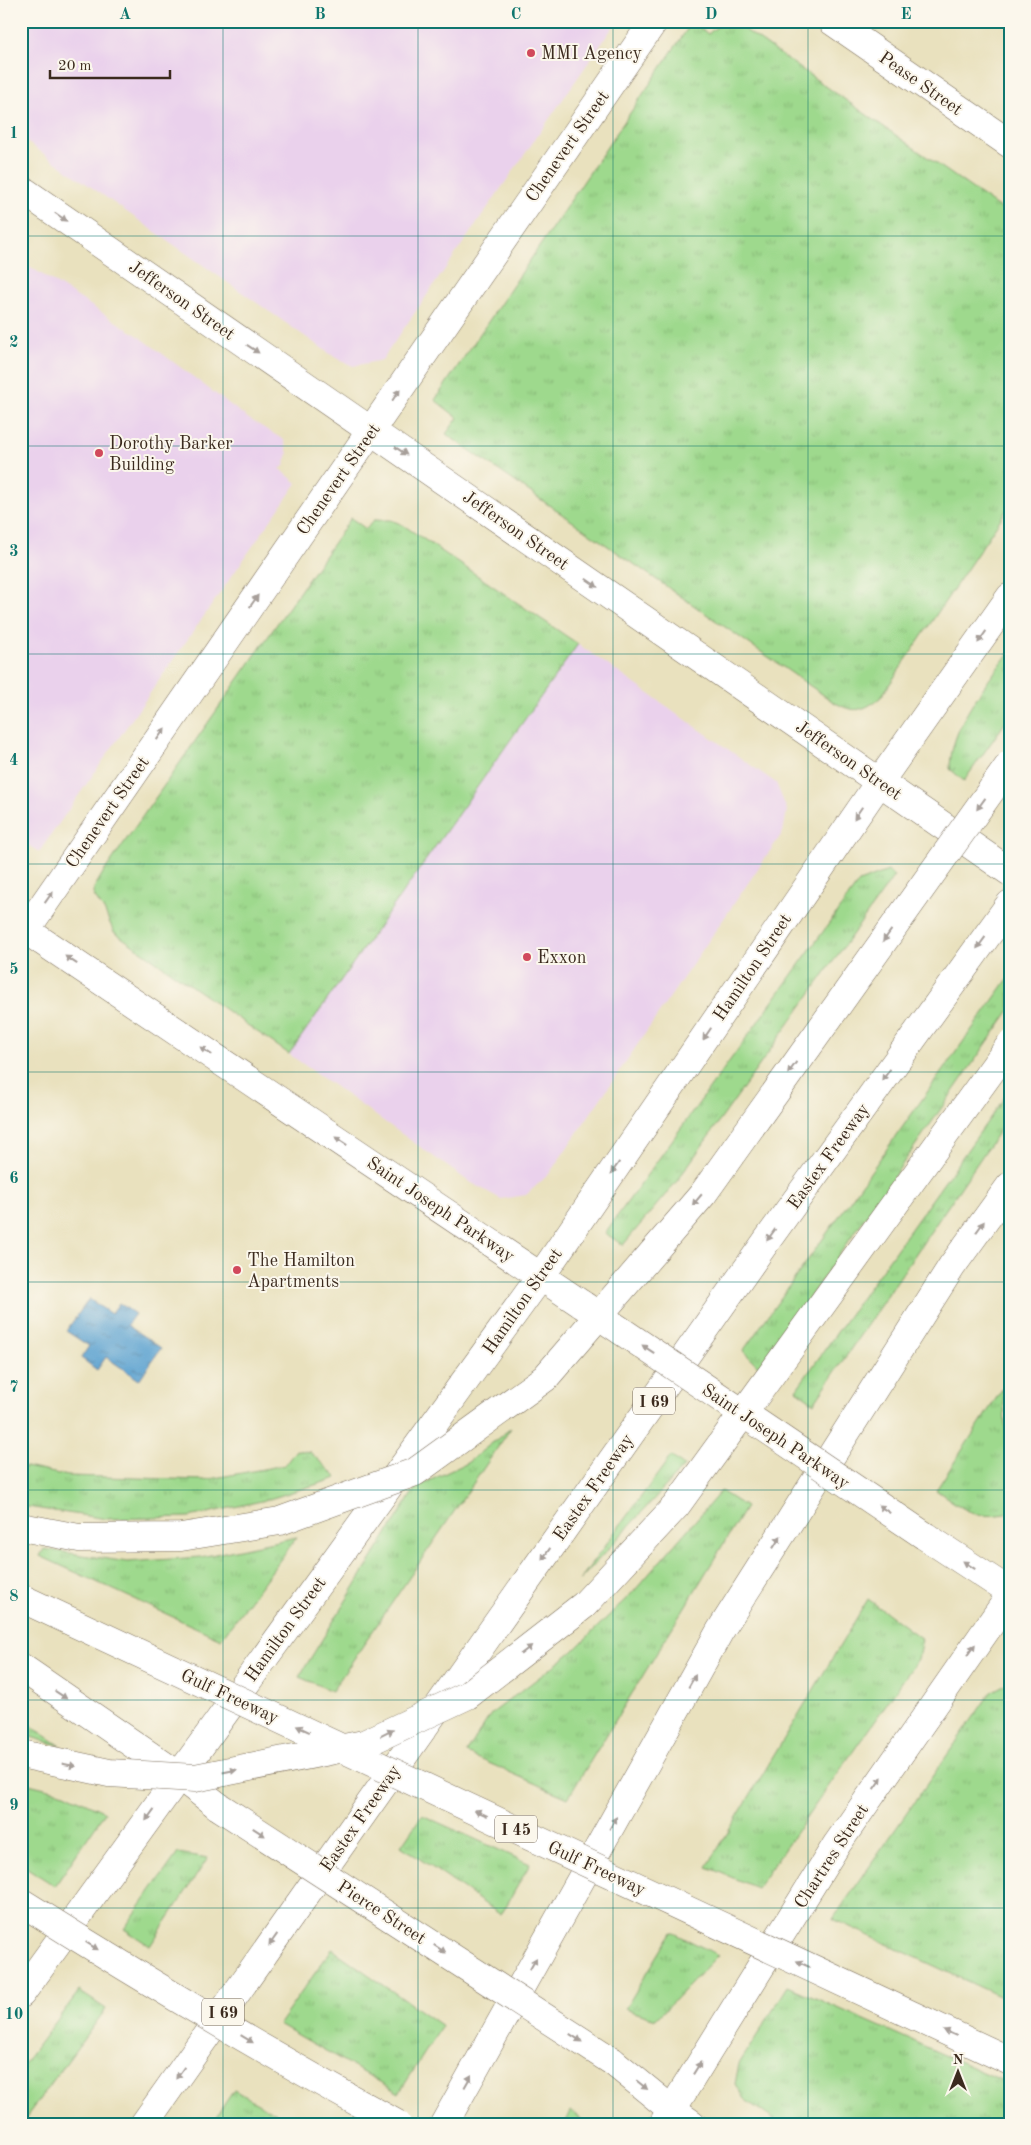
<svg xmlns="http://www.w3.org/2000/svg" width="1031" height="2145" font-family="'Old Standard TT',serif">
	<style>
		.built { fill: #ead1ec }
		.grass { fill: url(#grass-tufts); stroke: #6c8256 }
		.water { fill: url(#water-ripples); stroke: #4a6677 }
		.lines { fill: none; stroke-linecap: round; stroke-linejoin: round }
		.minor-casing { stroke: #786a56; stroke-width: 29 }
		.major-casing { stroke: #786a56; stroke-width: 29 }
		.highway-casing { stroke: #786a56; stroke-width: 29 }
		.minor { stroke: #fff; stroke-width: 28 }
		.major { stroke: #fff; stroke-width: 28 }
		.highway { stroke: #fff; stroke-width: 28 }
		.minor-bridge-casing { stroke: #786a56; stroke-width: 29; stroke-linecap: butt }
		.major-bridge-casing { stroke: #786a56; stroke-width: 29; stroke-linecap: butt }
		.highway-bridge-casing { stroke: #786a56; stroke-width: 29; stroke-linecap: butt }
		.minor-bridge { stroke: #fff; stroke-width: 28 }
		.major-bridge { stroke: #fff; stroke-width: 28 }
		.highway-bridge { stroke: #fff; stroke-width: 28 }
		.oneway { fill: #a79f9a }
		.grid { fill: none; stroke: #0f766e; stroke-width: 1; stroke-opacity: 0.55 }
		.poi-dot { fill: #d1495b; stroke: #fbf7ec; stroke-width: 2 }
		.labels { text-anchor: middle; stroke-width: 4; stroke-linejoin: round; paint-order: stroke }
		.shield { fill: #fbf7ec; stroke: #75685c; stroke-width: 1 }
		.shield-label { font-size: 16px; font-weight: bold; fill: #3b2a1e }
		.poi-label { font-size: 18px; fill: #3b2a1e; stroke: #fbf7ec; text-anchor: start }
		.street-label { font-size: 18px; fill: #3b2a1e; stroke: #fbf7ec }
		.neatline { fill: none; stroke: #0f766e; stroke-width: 2 }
		.grid-label { font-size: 16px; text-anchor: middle; font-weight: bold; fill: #0f766e }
	</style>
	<defs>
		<pattern id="grass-tufts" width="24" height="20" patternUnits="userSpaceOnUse" patternTransform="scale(1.25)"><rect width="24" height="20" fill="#9ed98d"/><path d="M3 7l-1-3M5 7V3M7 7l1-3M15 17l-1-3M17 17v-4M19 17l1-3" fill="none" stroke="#89ba79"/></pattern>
		<pattern id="water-ripples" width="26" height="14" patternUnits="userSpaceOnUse" patternTransform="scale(1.25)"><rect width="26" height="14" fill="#5aa1d0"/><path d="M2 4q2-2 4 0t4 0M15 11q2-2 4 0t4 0" fill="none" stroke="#4c83a8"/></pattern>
	</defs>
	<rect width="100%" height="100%" fill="#fbf7ec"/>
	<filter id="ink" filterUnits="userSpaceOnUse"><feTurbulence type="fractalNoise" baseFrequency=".02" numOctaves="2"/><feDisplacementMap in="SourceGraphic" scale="10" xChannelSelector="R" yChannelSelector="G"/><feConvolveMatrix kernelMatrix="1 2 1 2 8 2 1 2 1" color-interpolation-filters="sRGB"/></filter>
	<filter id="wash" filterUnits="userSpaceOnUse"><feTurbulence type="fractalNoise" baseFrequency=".0096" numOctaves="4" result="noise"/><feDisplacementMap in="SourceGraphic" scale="20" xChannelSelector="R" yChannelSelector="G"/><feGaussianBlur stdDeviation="1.12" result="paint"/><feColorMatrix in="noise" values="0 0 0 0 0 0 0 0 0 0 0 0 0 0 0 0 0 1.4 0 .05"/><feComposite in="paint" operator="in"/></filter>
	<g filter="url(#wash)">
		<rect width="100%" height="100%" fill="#e9e1be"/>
		<!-- built -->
		<path class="built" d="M21,21H617L382,360L353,366L336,358L21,138Z
			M21,261L140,337L249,419L284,440L288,454L284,466L280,469L297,483L39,852L23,842L21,843Z
			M578,644L776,783L787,810L783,832L549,1174L526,1195L501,1199L468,1181L289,1054Z"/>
		<!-- grass -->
		<path class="grass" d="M724,21L733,22L744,29L1010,215V505L881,697C861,713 853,713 832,701L446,434L458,418L435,400L692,22L708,34Z
			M351,518L366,529L374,520H391L403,525L578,644L289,1054L114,932L104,910L94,896V888L103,873Z
			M1010,651V716L964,781L950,769C950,726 986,685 1010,651Z
			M888,871L894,876L677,1181L623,1245L605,1233L859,882Z
			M1010,976V1010L760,1368L743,1351Z
			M1010,1090V1115L814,1403L796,1390Z
			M1003,1388L1010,1513C974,1521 964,1509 936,1490Z
			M511,1428L332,1691L299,1677L416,1487L467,1463Z
			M296,1450L310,1452L337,1478L266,1500L189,1517L107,1519L21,1506V1466L68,1476L204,1480L285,1465Z
			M671,1456L684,1466L579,1581Z
			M721,1491L746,1507L568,1798L466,1753L491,1714L572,1652L636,1589Z
			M297,1537L221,1639L40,1556L44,1549L127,1562L201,1557Z
			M868,1599L922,1639L918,1659L757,1888L707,1867Z
			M1010,1684V2001L833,1919L991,1692L1004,1685Z
			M21,1719L61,1746L21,1734Z
			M21,1782L65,1793L105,1812L55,1886L21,1864Z
			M422,1815L530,1864L501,1915L401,1846Z
			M178,1853L208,1858L150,1946L124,1929Z
			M672,1932L718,1955L656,2019L625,2009Z
			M332,1949L442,2026L399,2093L279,2024Z
			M788,1986L1010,2084V2124H780L744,2099L735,2084L739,2064Z
			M79,1991L106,2009L21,2124V2068Z
			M234,2090L296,2124H211Z
			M571,2111L587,2124H565Z"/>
		<!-- water -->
		<path class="water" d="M89,1299L111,1314L119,1303L135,1314L127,1325L161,1348L139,1380L106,1357L97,1370L81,1358L89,1346L66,1331Z"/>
	</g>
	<g filter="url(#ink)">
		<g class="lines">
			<!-- minor casing -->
			<g class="minor-casing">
				<path id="minor" d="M832,21L1010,144
					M21,189L1010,872
					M21,927L583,1305
					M21,937L654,21
					M925,1536L1010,1592
					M21,1994L541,1276L880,781L1010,597
					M663,2124L837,1844L1010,1596"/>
			</g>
			<!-- major casing -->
			<g class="major-casing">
				<path id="major" d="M21,1667L178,1775L218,1806
					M612,2061L672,2110L692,2124"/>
			</g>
			<!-- highway casing -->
			<g class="highway-casing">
				<path id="highway" d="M144,2124L768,1239L1010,904
					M444,2124L720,1631L952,1266L1010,1186"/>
			</g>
			<!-- minor -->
			<use href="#minor" class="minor"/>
			<!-- major -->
			<use href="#major" class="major"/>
			<!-- highway -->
			<use href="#highway" class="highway"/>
			<!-- minor-bridge casing -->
			<g class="minor-bridge-casing">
				<path id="minor-bridge" d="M583,1305L925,1536"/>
			</g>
			<!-- major-bridge casing -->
			<g class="major-bridge-casing">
				<path id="major-bridge" d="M218,1806L612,2061"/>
			</g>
			<!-- highway-bridge casing -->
			<g class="highway-bridge-casing">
				<path id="highway-bridge" d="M21,1527L79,1538L181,1537L280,1521L415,1472L545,1378L703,1194L1010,764
					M21,1598L1010,2061
					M21,1754L109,1773L195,1778L364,1744L468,1695L584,1605L676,1506L1010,1045
					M21,1902C144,1980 269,2054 397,2124"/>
			</g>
			<!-- minor-bridge -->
			<use href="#minor-bridge" class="minor-bridge"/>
			<!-- major-bridge -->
			<use href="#major-bridge" class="major-bridge"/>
			<!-- highway-bridge -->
			<use href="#highway-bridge" class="highway-bridge"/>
		</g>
		<!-- one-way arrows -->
		<defs><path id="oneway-solid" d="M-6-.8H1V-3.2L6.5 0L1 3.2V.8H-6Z" transform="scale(1.25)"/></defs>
		<g class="oneway">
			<use href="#oneway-solid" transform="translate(61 217) rotate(35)"/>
			<use href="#oneway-solid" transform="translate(253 349) rotate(34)"/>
			<use href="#oneway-solid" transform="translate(396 395) rotate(-56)"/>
			<use href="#oneway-solid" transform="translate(401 451) rotate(34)"/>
			<use href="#oneway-solid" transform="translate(592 583) rotate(35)"/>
			<use href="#oneway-solid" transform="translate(254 601) rotate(-55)"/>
			<use href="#oneway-solid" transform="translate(982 637) rotate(125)"/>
			<use href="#oneway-solid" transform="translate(161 734) rotate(-55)"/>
			<use href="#oneway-solid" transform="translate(981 804) rotate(126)"/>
			<use href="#oneway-solid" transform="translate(858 813) rotate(124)"/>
			<use href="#oneway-solid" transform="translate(49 897) rotate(-55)"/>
			<use href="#oneway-solid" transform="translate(887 936) rotate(126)"/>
			<use href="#oneway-solid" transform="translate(981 943) rotate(126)"/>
			<use href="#oneway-solid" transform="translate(71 960) rotate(-146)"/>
			<use href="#oneway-solid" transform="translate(707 1034) rotate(124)"/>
			<use href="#oneway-solid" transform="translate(206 1051) rotate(-146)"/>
			<use href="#oneway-solid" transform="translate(792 1068) rotate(126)"/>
			<use href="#oneway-solid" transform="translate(886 1075) rotate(126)"/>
			<use href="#oneway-solid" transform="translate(341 1141) rotate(-146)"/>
			<use href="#oneway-solid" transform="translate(615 1168) rotate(125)"/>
			<use href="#oneway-solid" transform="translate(697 1200) rotate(130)"/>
			<use href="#oneway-solid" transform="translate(980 1227) rotate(-54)"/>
			<use href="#oneway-solid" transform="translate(771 1235) rotate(126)"/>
			<use href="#oneway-solid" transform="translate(648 1349) rotate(-146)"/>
			<use href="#oneway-solid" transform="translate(884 1509) rotate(-146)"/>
			<use href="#oneway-solid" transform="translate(777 1542) rotate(-58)"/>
			<use href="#oneway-solid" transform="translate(546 1554) rotate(125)"/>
			<use href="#oneway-solid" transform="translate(969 1565) rotate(-147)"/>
			<use href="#oneway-solid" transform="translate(526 1650) rotate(-38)"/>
			<use href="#oneway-solid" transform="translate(971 1650) rotate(-54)"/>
			<use href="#oneway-solid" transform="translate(692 1681) rotate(-61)"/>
			<use href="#oneway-solid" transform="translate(61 1695) rotate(34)"/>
			<use href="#oneway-solid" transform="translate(303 1729) rotate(-155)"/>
			<use href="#oneway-solid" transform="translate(387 1733) rotate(-26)"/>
			<use href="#oneway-solid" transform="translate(69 1765) rotate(12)"/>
			<use href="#oneway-solid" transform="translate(230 1771) rotate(-11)"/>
			<use href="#oneway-solid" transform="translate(878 1783) rotate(-55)"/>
			<use href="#oneway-solid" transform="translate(481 1813) rotate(-155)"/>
			<use href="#oneway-solid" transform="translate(150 1815) rotate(126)"/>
			<use href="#oneway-solid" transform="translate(613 1823) rotate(-61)"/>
			<use href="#oneway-solid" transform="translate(259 1832) rotate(33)"/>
			<use href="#oneway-solid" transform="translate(273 1940) rotate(125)"/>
			<use href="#oneway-solid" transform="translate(92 1946) rotate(32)"/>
			<use href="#oneway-solid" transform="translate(440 1949) rotate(33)"/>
			<use href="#oneway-solid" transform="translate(533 1964) rotate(-61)"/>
			<use href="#oneway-solid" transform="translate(803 1964) rotate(-155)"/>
			<use href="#oneway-solid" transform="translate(950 2033) rotate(-155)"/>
			<use href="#oneway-solid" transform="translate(576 2038) rotate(33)"/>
			<use href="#oneway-solid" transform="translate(247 2039) rotate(31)"/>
			<use href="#oneway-solid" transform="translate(697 2068) rotate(-58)"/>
			<use href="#oneway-solid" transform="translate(180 2073) rotate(125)"/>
			<use href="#oneway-solid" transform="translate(468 2081) rotate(-61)"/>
			<use href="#oneway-solid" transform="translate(642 2085) rotate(39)"/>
		</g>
	</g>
	<!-- grid -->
	<path class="grid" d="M223,21V2124M418,21V2124M613,21V2124M808,21V2124M21,236H1010M21,446H1010M21,654H1010M21,864H1010M21,1072H1010M21,1282H1010M21,1490H1010M21,1700H1010M21,1908H1010"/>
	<!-- markers -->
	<g class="poi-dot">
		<circle cx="531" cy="53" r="5"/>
		<circle cx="99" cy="453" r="5"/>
		<circle cx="527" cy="957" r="5"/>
		<circle cx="237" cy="1270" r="5"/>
	</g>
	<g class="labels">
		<!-- shield labels -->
		<g class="shield">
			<rect x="633" y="1387.5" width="42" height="27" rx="4"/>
			<rect x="495" y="1815.5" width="42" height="27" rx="4"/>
			<rect x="202" y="1998.5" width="42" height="27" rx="4"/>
		</g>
		<g class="shield-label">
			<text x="654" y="1407">I 69</text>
			<text x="516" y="1835">I 45</text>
			<text x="223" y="2018">I 69</text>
		</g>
		<!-- poi labels -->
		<g class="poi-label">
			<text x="541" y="59">MMI Agency</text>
			<text x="109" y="449">Dorothy Barker<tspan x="109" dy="21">Building</tspan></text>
			<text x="537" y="963">Exxon</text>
			<text x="247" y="1266">The Hamilton<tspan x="247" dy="21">Apartments</tspan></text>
		</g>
		<!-- street labels -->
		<g class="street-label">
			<text transform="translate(921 83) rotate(35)" y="6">Pease Street</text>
			<text transform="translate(567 146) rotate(-55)" y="6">Chenevert Street</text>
			<text transform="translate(182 300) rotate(35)" y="6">Jefferson Street</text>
			<text transform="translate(338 479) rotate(-55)" y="6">Chenevert Street</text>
			<text transform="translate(516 530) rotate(35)" y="6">Jefferson Street</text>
			<text transform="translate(849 760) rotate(35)" y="6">Jefferson Street</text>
			<text transform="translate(107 812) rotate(-55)" y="6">Chenevert Street</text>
			<text transform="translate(752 967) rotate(-56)" y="6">Hamilton Street</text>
			<text transform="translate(828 1156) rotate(-54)" y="6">Eastex Freeway</text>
			<text transform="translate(441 1209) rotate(34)" y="6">Saint Joseph Parkway</text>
			<text transform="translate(522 1301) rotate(-55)" y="6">Hamilton Street</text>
			<text transform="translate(776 1436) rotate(34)" y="6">Saint Joseph Parkway</text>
			<text transform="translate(593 1487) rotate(-55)" y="6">Eastex Freeway</text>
			<text transform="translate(285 1629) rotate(-54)" y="6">Hamilton Street</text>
			<text transform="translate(230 1696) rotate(25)" y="6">Gulf Freeway</text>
			<text transform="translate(360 1818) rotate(-55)" y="6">Eastex Freeway</text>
			<text transform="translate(831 1856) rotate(-57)" y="6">Chartres Street</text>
			<text transform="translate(597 1868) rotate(25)" y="6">Gulf Freeway</text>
			<text transform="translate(382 1912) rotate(33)" y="6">Pierce Street</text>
		</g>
	</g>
	<!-- margin -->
	<rect width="1031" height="2145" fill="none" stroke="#fbf7ec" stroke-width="55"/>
	<!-- north arrow -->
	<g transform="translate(958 2072)" stroke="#fbf7ec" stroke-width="4" paint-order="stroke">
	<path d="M0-4L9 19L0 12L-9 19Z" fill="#3b2a1e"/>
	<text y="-8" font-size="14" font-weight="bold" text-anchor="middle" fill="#3b2a1e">N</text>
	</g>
	<!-- scale -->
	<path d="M50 70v8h120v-8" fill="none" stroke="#3b2a1e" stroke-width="2.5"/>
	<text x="58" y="70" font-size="15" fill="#3b2a1e" stroke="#fbf7ec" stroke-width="4" paint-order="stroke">20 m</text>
	<rect x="28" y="28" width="976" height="2090" class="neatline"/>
	<g class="grid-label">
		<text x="125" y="19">A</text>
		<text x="320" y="19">B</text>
		<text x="516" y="19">C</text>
		<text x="711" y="19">D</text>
		<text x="906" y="19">E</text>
		<text x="14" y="138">1</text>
		<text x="14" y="347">2</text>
		<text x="14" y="556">3</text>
		<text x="14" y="765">4</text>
		<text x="14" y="974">5</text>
		<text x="14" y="1183">6</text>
		<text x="14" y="1392">7</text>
		<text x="14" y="1601">8</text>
		<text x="14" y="1810">9</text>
		<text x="14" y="2019">10</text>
	</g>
</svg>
